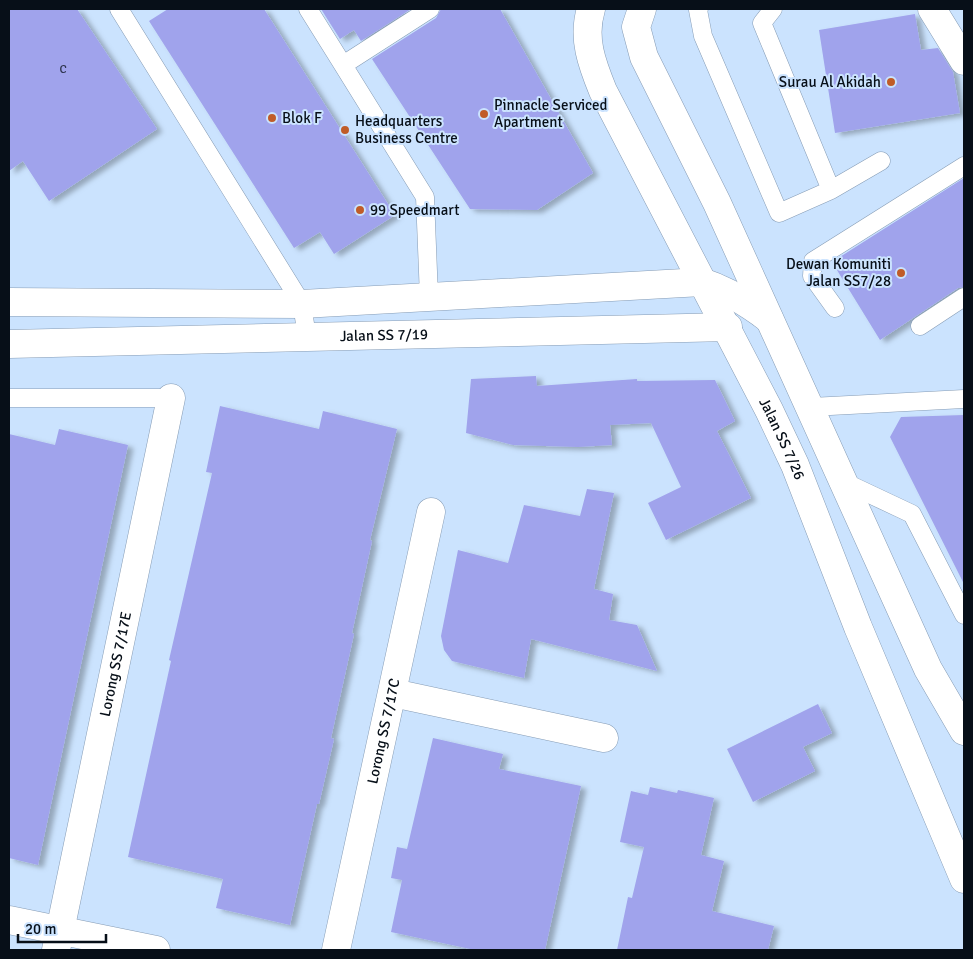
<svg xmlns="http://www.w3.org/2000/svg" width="973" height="959" font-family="Signika,sans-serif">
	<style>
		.building { fill: #a0a3ec; filter: url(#shadow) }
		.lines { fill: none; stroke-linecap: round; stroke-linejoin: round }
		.service-casing { stroke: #869cb5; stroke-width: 19 }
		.minor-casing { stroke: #869cb5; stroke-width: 29 }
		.tertiary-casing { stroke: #869cb5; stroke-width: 29 }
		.service { stroke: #fff; stroke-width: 18 }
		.minor { stroke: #fff; stroke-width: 28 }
		.tertiary { stroke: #fff; stroke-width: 28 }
		.poi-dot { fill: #c05c28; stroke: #cbe3fe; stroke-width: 2 }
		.labels { text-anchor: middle; stroke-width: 4; stroke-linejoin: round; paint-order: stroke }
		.number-label { font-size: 12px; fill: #2d344d }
		.poi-label { font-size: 15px; fill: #070f18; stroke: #cbe3fe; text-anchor: start }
		.street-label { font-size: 15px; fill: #070f18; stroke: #cbe3fe }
	</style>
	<defs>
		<filter id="shadow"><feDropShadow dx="5.5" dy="3" stdDeviation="2.5" flood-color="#0004"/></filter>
	</defs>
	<rect width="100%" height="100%" fill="#cbe3fe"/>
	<!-- building -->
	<path class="building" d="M9,9H77L157,129L49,201L23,161L9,171Z
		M168,9H264L395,215L334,254L320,232L294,248L149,21Z
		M321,9H411L361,41L354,30L340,39Z
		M441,9H500L593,173L537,210L470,209L372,59L436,18Z
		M915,14L921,50L938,48L953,72L960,113L835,133L819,30Z
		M964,178V287L958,288L880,340L832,262Z
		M536,376L537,386L637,379V381L715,380L735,421L717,431L751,498L666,540L648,503L681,487L651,423L610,425L612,445L578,447L513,445L466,433L471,379Z
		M220,406L319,429L323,411L397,429L370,540L372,541L352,633L354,634L331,738L334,739L319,804H317L290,925L216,908L223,879L128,857L171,661L169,660L212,473L206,472Z
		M964,415V584L890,437L901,417Z
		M59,429L128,445L38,865L9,858V434L55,445Z
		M587,489L614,493L594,589L613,594L609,620L637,625L657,671L531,639L524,678L452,661L444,650L441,636L458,550L508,563L524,505L580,516Z
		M818,704L832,733L803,747L815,771L753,802L727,749Z
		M433,738L503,754L499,769L581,786L545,950H475L391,932L402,880L391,878L397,847L407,849Z
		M650,787L677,793L678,790L714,798L701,855L724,861L712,911L774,926L768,950H617L628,897L632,898L644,847L620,842L631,791L648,795Z"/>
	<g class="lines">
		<!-- service casing -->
		<g class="service-casing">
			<path id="service" d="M119,9L302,304L307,337
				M308,9L343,65L430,9
				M699,9L698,10L703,36L779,213L831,190L881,161
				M773,9L762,23L831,190
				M343,65L425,197L429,297
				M835,308L812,276L813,261L964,166
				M920,326L964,297
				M9,398H171
				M811,407L964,399
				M844,482L912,514L964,615"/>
		</g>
		<!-- minor casing -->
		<g class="minor-casing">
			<g id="minor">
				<path d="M932,9L964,61"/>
				<path d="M393,693L604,738"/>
				<path d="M9,920L156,950"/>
				<path id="s1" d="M56,950L171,398"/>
				<path id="s2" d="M336,950L431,512"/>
			</g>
		</g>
		<!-- tertiary casing -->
		<g class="tertiary-casing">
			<g id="tertiary">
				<path id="s3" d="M591,9C582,38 592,64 603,91L769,410L795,465L858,627L964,879"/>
				<path d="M642,9L636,27L644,57L717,203L928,669L964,731"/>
				<path d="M9,302L302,304L702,282C727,290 748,303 769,319"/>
				<path id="s4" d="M9,344L728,327"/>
			</g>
		</g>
		<!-- service -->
		<use href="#service" class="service"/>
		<!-- minor -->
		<use href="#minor" class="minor"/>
		<!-- tertiary -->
		<use href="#tertiary" class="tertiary"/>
	</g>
	<!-- markers -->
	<g class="poi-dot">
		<circle cx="891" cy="82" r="5"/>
		<circle cx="484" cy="114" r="5"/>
		<circle cx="272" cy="118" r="5"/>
		<circle cx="345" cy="130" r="5"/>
		<circle cx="360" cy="210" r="5"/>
		<circle cx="901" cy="273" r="5"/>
	</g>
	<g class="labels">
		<!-- number labels -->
		<g class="number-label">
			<text x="63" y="73">C</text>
		</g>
		<!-- poi labels -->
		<g class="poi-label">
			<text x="881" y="87" text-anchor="end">Surau Al Akidah</text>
			<text x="494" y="110">Pinnacle Serviced<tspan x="494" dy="17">Apartment</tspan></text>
			<text x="282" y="123">Blok F</text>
			<text x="355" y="126">Headquarters<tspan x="355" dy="17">Business Centre</tspan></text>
			<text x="370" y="215">99 Speedmart</text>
			<text x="891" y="269" text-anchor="end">Dewan Komuniti<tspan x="891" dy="17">Jalan SS7/28</tspan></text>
		</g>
		<!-- street labels -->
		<g class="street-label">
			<text dy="5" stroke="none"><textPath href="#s4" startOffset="375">Jalan SS 7/19</textPath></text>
			<text dy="5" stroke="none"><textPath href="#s3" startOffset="476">Jalan SS 7/26</textPath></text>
			<text dy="5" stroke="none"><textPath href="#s1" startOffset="292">Lorong SS 7/17E</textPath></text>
			<text dy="5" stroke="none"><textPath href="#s2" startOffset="224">Lorong SS 7/17C</textPath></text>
		</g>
	</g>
	<!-- border -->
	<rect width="973" height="959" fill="none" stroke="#070f18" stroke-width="20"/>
	<!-- scale -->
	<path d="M18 934v8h88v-8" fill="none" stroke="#070f18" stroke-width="2.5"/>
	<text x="25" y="934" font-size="15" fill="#070f18" stroke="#cbe3fe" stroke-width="4" paint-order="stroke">20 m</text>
</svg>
